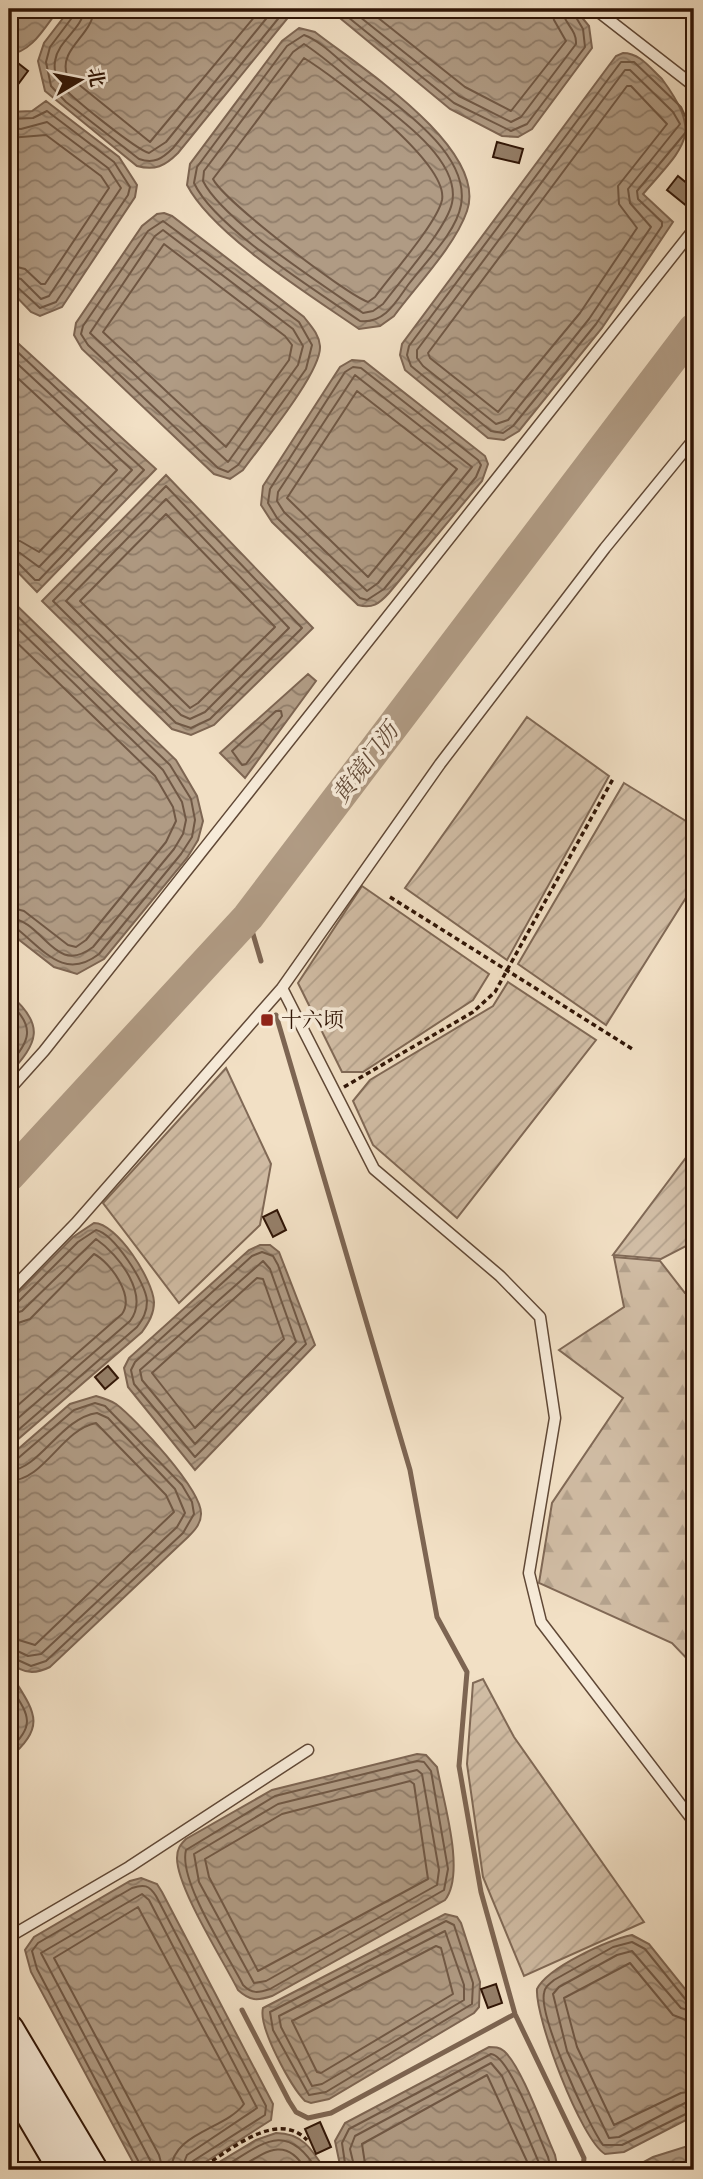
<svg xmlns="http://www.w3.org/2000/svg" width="703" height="2179" font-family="'Libre Caslon Text','Noto Serif SC',serif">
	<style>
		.forest { fill: url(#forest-firs); stroke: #806956; stroke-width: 2 }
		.garden { fill: url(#garden-furrows); stroke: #806956; stroke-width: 2 }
		.water { fill: url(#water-waves); stroke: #7d6552; stroke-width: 2 }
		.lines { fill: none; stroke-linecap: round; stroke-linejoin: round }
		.shore { stroke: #705845; stroke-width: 2 }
		.stream { stroke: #7d6552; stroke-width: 5 }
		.river { stroke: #b09b84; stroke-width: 32 }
		.building { fill: #957f69; stroke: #301506; stroke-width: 2 }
		.lane-casing { stroke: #604836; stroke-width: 13 }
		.secondary-casing { stroke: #301506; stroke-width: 32 }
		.path { stroke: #301506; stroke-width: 3.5; stroke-dasharray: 5 3.5; stroke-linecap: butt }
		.lane { stroke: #f7ebd9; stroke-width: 10 }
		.secondary { stroke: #f7ebd9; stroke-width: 28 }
		.poi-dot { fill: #8f2418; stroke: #f7ebd9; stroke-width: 2.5 }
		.labels { text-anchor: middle; stroke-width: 7; stroke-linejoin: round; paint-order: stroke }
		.poi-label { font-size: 21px; fill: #301506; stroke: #f7ebd9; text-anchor: start }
		.water-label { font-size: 23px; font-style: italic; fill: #634b38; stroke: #f7ebd9 }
	</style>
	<defs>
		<pattern id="forest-firs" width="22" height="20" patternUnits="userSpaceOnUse" patternTransform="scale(1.75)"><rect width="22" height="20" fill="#d1bda5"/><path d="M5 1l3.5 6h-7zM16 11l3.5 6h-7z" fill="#b4a28d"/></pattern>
		<pattern id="garden-furrows" width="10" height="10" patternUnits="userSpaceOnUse" patternTransform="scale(1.75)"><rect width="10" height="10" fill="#d1bda5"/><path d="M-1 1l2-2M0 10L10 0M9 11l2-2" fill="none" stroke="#b4a28d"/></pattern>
		<pattern id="water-waves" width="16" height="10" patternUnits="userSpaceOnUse" patternTransform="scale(1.75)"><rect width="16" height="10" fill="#b09b84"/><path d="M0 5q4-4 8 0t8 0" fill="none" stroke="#907d6a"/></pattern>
	</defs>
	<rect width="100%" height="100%" fill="#f2e0c5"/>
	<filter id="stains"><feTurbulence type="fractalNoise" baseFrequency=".00286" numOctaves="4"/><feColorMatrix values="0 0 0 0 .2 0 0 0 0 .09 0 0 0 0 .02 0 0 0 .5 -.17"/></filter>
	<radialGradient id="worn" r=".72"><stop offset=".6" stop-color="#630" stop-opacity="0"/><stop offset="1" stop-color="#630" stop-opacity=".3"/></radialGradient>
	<!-- forest -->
	<path class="forest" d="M614,1257L660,1261L685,1293L694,1295V1666L672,1643L539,1583L552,1503L623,1398L559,1350L624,1307Z"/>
	<!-- garden -->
	<path class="garden" d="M527,717L609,776L507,960L405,888Z
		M624,783L694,826V885L606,1025L518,964Z
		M362,886L489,974L473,1000L363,1072H342L298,983Z
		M508,982L596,1040L457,1218L373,1145L353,1101L370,1080L493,1006Z
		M226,1068L271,1164L260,1225L179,1303L103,1203Z
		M694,1147V1242L661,1259L613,1255Z
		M483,1679L514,1737L644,1922L524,1976L483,1877L467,1764L473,1683Z"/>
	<!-- water -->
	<path class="water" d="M9,9H59C46,25 32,53 9,54Z
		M70,9H295L178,153C165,166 155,171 137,166L45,91L38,61L44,43Z
		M329,9H575L589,26L592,48L532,129L518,137L502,136L450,109Z
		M299,28L315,32C357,65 489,148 467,211C455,246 416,286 394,316L380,326L359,329C310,295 213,235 187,185L190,164L282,41Z
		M623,53C640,53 650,68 662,79C703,135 686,144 643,194L673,222L602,328L519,431L504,440L488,438L405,370L400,355L402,344L616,56Z
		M46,101L119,157L137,185L135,197L62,307L40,316L31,312L9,289V112L32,111Z
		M164,213L172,216L304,317C311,326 319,334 320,346C322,372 260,446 243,470L230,479L214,474L82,349L74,335L76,323L142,226L157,214Z
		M9,335L156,469L37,592L9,563Z
		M352,360L364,361L485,456L488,464L482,481L389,593C379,604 372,609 358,605L272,522L261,505L263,486L340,367Z
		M166,475L313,628L214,725L191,735L172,729L42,601Z
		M9,598L176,760L197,796L203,821L198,840L187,858L104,959L77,974L54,967L9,932Z
		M308,674L316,681L245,778L220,753Z
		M9,994C46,1025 38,1043 9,1074Z
		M94,1223C117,1223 153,1280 154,1302C154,1314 149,1322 142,1332L9,1447V1302L73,1237Z
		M260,1245H270L279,1252L315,1345L195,1470L128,1387L124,1368L129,1358L249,1250Z
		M96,1396C103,1398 110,1400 116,1404C136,1419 202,1490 201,1514C201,1524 194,1531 188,1537L50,1667C34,1675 20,1674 9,1659V1457L70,1404Z
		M9,1671C32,1709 50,1725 9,1758Z
		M417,1754L426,1755L437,1767C443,1800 466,1873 445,1900L272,1996C257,2001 250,2001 238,1990C223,1960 177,1888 177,1858C177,1849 180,1845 186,1839L272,1790Z
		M141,1878L157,1884L162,1892L273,2104L271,2120L193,2170H139L135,2166L31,1972L25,1950L34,1937L130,1881Z
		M445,1914L457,1917L461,1923L480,1982L479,2007L474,2013L329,2099L311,2103L305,2101C291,2087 258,2027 263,2008Z
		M632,1935L649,1944L694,2000V2116L624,2152L605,2154C581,2140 535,2018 537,1989C548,1967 608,1940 632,1935Z
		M489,2047C495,2047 499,2047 504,2051C522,2067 544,2131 555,2155L558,2170H341L335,2141L345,2123Z
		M276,2133C302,2133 312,2149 325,2170H206L256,2140Z
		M694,2144V2170H629L653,2157Z"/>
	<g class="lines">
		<!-- shore -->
		<path class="shore" d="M75,9L74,15L50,47L46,62L51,86L66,102L139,159C154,164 162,159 173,148L286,9
			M84,9C83,29 58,40 55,61C54,67 55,76 59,82C66,94 137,150 149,153L166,142L274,9
			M94,9C93,35 58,49 67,75L150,142L261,9
			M338,9L454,103L511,131L527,124L585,47L583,29L571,9
			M350,9L459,96L511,122L521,117L576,44C577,29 563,23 562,9
			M367,9L465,87L511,111L566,41L554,20L552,9
			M304,35C323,42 339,61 355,73C391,102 471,151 461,205C456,233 425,262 408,285C396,302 384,324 360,321C317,291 215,228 194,183L197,167L287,46Z
			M304,44C323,56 341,73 359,87C389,111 462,158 452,203C447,228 400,281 383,304L373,311L363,313C323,285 223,221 203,181L204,171L293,52Z
			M304,58C335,77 449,163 442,200C437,223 391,275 375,297L368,302C344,293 224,201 213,179Z
			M625,70H630L673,112L680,124L628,189L630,203L651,227L589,319L508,420L496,424L423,366L417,358V350Z
			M627,86H631L667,124L618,186L619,204L637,228L580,313L498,412L430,358L428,353Z
			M9,119L33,118L47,111L114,162L130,187L128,195L56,302L40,308L16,286L9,284
			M694,120L686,118L681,107L634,62H621L409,346L407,355L411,366L491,431L503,433L513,426L596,324L662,226V222L638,199L637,191L686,132L694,129
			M9,128L21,129L47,122L108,168L121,188L49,296L41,299L21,279L9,276
			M9,138L46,135L101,176L109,188L45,284H41L25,269L9,265
			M163,221L299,322L312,345L306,369L238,465L228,472L218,468L88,345L81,334L83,326L148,231Z
			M163,230L293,329L303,346L298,365L228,462L90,333L155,236Z
			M164,244L285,336L292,345L289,360L226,447L103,332Z
			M9,344L144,470L39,580H35L16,561L9,559
			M9,356L132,470L39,567L20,553L9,550
			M353,367L361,368L478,460L481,465L476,477L384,589L367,600L360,598L277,518L268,503L270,489L345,372Z
			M9,370L117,470L39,552L20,541L9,540
			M355,375L472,467L378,583L367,591L284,512L277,501L278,492Z
			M357,391L457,469L368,577L287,498Z
			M166,486L302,628L210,719L191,728L176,723L53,601Z
			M166,499L289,628L205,712L190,719L181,715L66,601Z
			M166,514L275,627L198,703L190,708L80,601Z
			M9,608L170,765L191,799L195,820L192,837L181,854L99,954C64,981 44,950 16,928L9,927
			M9,620L163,770L182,802L186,820L183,834L174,849L93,947C54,977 44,920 9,918
			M9,635L155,776L173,807L176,821L166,842L86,940L76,947L68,945L24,911L9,907
			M276,711H281L282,716L246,764L242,765L232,751Z
			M9,1003C36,1026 30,1042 9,1064
			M262,1252L273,1256L278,1265L306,1344L195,1457L134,1384L131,1370L135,1362L252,1256Z
			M263,1261L270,1269L296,1342L195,1444L142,1380L140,1370Z
			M257,1278L263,1279L284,1339L195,1428L152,1373Z
			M9,1307L16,1304L78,1242L96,1230C114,1234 146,1283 147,1301C147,1312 143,1319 137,1327L9,1438
			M9,1315L22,1311L96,1239C119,1255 150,1295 130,1321L9,1426
			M9,1326L30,1319L94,1254C110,1262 135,1296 122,1314L9,1413
			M9,1462L16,1460L74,1410L95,1403L105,1406L182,1485L192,1502L194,1514L183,1533L46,1661L31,1666L9,1656
			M9,1471C40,1469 61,1418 97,1413L108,1418L175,1489L185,1513L177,1527L41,1654L28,1656L9,1647
			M9,1481C45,1480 61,1430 96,1423L166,1495L174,1512L35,1645L9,1637
			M9,1684C26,1712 39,1724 9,1749
			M417,1761L424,1762L431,1771L448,1869L444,1890L270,1989C258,1993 252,1994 243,1985C228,1955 178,1881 186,1850L275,1796Z
			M417,1770L422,1774L439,1870L437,1885L266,1981L254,1983L199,1882L194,1854L278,1804Z
			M410,1781L414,1784L428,1879L258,1971L209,1877L205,1859L282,1814Z
			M446,1921L454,1925L473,1983L472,2004L326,2092L309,2095L273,2030L270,2012Z
			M445,1931L464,1985V2000L322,2084L312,2086L281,2027L279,2016Z
			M436,1946L441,1948L453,1994L321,2073L317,2072L292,2021Z
			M694,2003L686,2000L645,1949L632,1942L613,1947L554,1980C549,1984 545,1987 544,1993C539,2017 587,2123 603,2145H622L694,2110
			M694,2012L681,2008L632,1951L617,1955L559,1987L553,1994L567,2051L609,2138L619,2137L685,2103L694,2101
			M694,2023L673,2015L630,1963L564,1998L577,2047L614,2125L681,2093L694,2091
			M143,2170L37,1969L32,1951L38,1943L132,1888C144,1884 149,1885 156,1896L266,2106L265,2115L193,2161L190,2170
			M152,2170L150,2160L41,1953L142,1894L149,1900L257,2108L187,2155L181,2170
			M163,2170L159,2155L54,1958L138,1907L244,2104C226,2129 172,2133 171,2170
			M219,2170C260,2146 285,2117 317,2170
			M236,2170C264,2153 285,2134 306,2170
			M346,2170L342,2143L349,2129L491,2054C510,2056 539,2138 548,2157L551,2170
			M355,2170L350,2149L355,2136L491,2063L502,2076L542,2170
			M366,2170L362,2144L487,2075L531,2170"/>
		<!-- stream -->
		<path class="stream" d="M248,917L261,961
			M276,1015L410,1470L437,1617L467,1672L459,1766L481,1892L515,2014L584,2158L583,2170
			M242,2010L289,2101L296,2112L308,2118L331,2113L515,2014"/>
		<!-- river -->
		<path class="river" d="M9,1176L248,917L694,329"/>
	</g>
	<!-- building -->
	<path class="building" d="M9,56L28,71L19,83L9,75Z
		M497,142L523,149L519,163L493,157Z
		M678,176L694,189V212L667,190Z
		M277,1210L286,1230L273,1237L263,1217Z
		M108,1366L118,1378L105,1389L95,1377Z
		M496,1984L502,2003L488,2008L481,1989Z
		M320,2122L331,2147L316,2154L305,2129Z"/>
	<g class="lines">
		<!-- lane casing -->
		<g class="lane-casing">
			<path id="lane" d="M595,9L694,86
				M282,988L374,1169L500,1276L540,1317L555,1418L529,1573L541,1622L694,1822
				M9,1090L44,1051L694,229
				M9,1292L76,1223L282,988L440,764L605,548L694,439
				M9,1937L129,1867L308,1750"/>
		</g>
		<!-- secondary casing -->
		<g class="secondary-casing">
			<path id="secondary" d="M9,2029L93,2170
				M9,2078L63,2170"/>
		</g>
		<!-- path -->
		<path class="path" d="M390,897L634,1050
			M344,1087L473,1012L495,992L614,777
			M198,2170C227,2153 276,2108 307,2140"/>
		<!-- lane -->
		<use href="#lane" class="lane"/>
		<!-- secondary -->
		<use href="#secondary" class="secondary"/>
	</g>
	<!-- markers -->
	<rect class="poi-dot" x="260" y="1013" width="14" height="14" rx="3.5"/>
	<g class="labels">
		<!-- poi labels -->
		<g class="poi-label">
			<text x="281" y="1027">十六顷</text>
		</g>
		<!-- water labels -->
		<g class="water-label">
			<text transform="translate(365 763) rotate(-53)" y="8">黄镜门沥</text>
		</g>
	</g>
	<!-- margin -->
	<rect width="703" height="2179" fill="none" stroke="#f2e0c5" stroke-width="35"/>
	<rect x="10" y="10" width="682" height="2158" fill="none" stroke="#301506" stroke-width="3.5"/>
	<rect x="18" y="18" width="668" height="2144" fill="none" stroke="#301506" stroke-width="2"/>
	<!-- north arrow -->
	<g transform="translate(80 80) rotate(80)" stroke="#f7ebd9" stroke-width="5" paint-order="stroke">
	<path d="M0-5L12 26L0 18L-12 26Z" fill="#301506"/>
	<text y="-10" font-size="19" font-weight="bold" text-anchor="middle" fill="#301506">北</text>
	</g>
	<rect width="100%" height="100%" filter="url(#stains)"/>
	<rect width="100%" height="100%" fill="url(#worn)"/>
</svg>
